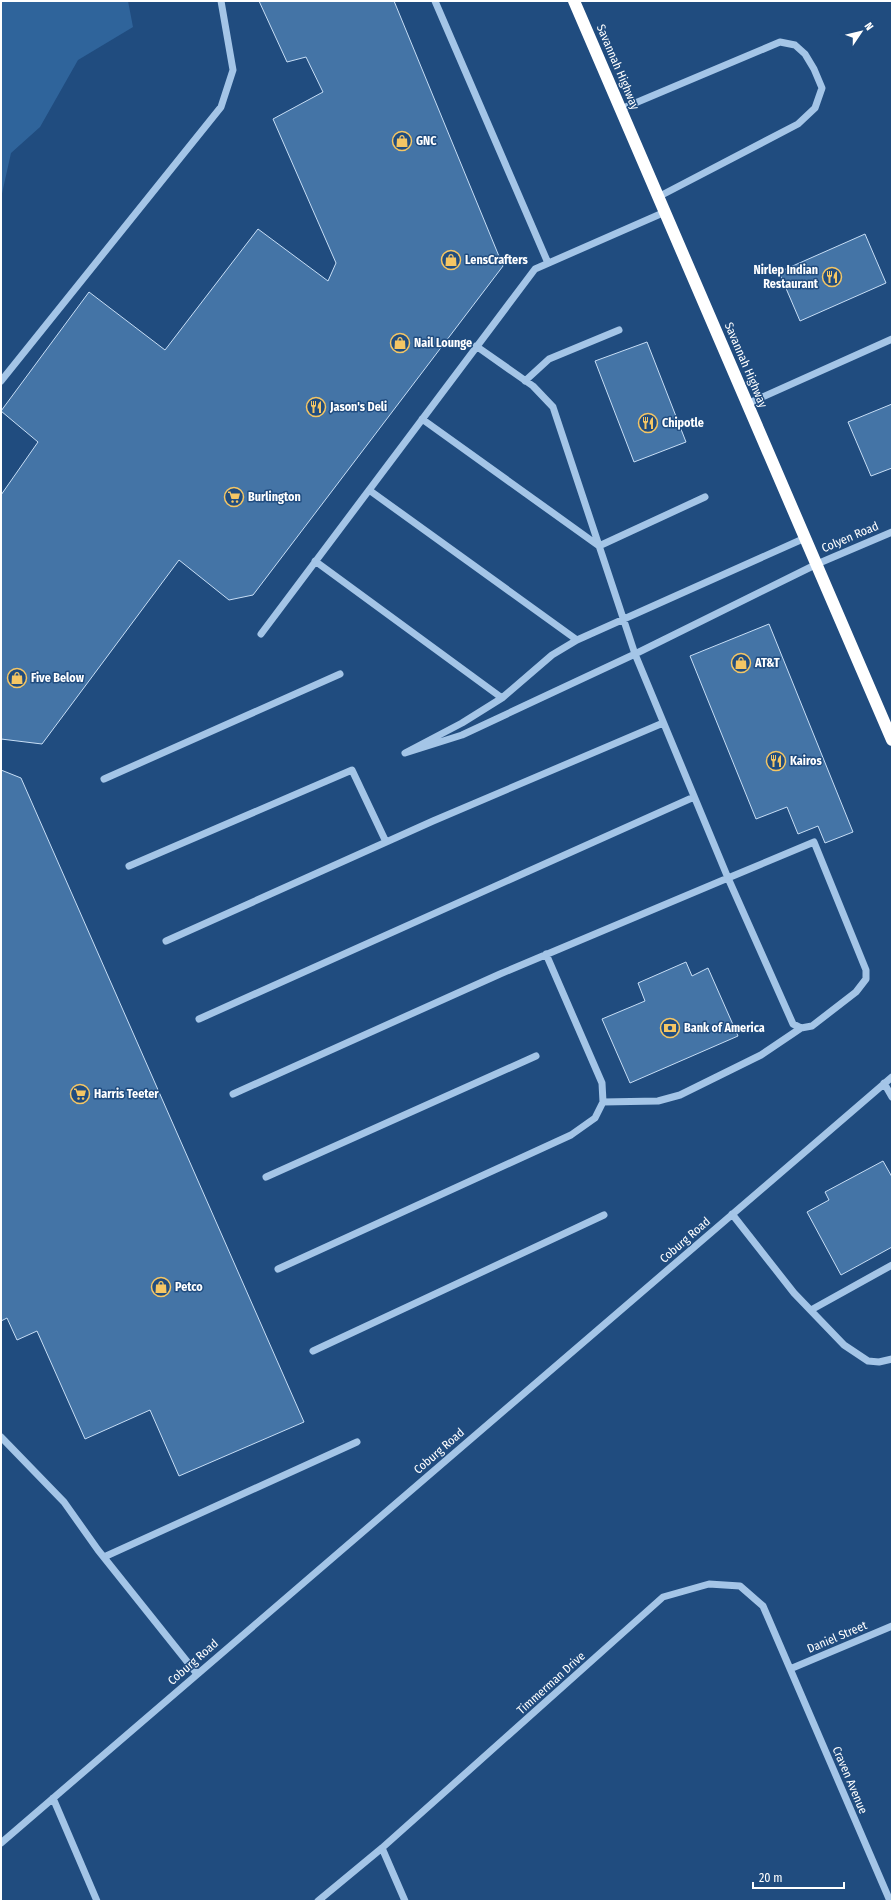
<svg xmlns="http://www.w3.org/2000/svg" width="893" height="1902" font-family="'Fira Sans Condensed',sans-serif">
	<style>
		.green { fill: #2f649b }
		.building { fill: #4474a6; stroke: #c7def6 }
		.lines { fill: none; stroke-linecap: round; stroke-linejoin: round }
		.minor { stroke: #a4c5e7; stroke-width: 7 }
		.highway { stroke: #fff; stroke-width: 12 }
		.labels { text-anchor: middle; stroke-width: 3; stroke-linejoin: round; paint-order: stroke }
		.street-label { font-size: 12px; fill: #fff; stroke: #204c7f }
		.poi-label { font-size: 12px; font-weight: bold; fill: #fff; stroke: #204c7f; text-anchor: start }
	</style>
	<rect width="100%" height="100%" fill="#204c7f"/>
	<!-- green -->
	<path class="green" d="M1,1H128L133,27L78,60L40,127L11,153L1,198Z"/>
	<!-- building -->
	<path class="building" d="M259,1H394L503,266L253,595L229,600L179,560L42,744L1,739V495L38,442L1,411L89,292L165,350L258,229L328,281L336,263L273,119L323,92L306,57L287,62Z
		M865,234L886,283L800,321L779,272Z
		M647,342L686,442L634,462L595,361Z
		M892,404V468L871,476L848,422Z
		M769,624L853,832L825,843L818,826L798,834L787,807L756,819L690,656Z
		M1,770L21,778L304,1422L179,1476L150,1410L85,1439L37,1331L17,1340L7,1318L1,1321Z
		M686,962L692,976L708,968L738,1036L630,1083L602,1019L645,1001L638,983Z
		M883,1161L892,1177V1247L841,1275L807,1212L829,1200L825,1192Z"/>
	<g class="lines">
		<!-- minor -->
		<path class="minor" d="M435,1L548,263
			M621,109L780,42L795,45L805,54L814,69L822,88L815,108L798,124L658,197
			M1,381L221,107L233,70L221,1
			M525,381L549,359L619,330
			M747,404L892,339
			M422,419L599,546L705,497
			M369,490L577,640
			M805,538L577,640L552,655L502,698L462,723L405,753L462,735L635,654L817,564L892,532
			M315,561L502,698
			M261,634L535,269L665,212
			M104,779L340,674
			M814,842L866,970V979L856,992L812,1026L801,1028L793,1024L728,878Z
			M129,866L352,770L386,842
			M166,941L433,821L663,723
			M199,1019L694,797
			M884,1083L892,1097
			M233,1094L500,974L728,878L635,654L553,407L533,386L476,346
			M603,1102L658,1101L680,1095L761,1055L801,1028
			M266,1177L536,1056
			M732,1214L794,1293L844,1345L868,1361L879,1362L892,1359
			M278,1269L571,1135L595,1118L603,1102L602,1083L546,954
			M811,1310L892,1265
			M313,1351L604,1215
			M1,1437L64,1502L98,1550L197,1674
			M104,1557L357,1442
			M790,1669L892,1626
			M53,1798L97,1901
			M1,1843L892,1077
			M382,1848L405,1901
			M318,1901L382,1848L663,1597L709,1584L740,1586L763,1606L890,1901"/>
		<!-- highway -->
		<path class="highway" d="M574,1L892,740"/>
	</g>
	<!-- icons -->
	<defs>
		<g id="shop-ring" transform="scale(1)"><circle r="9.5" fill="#204c7f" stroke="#f5c664" stroke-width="1.5"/><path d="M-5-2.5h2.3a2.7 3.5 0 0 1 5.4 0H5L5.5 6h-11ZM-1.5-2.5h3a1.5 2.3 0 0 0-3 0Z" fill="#f5c664"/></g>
		<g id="restaurant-ring" transform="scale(1)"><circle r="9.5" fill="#204c7f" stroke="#f5c664" stroke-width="1.5"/><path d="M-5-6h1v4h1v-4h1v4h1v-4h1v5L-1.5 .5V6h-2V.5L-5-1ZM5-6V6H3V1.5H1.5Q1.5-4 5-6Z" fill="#f5c664"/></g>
		<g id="supermarket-ring" transform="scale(1)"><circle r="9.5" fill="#204c7f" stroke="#f5c664" stroke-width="1.5"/><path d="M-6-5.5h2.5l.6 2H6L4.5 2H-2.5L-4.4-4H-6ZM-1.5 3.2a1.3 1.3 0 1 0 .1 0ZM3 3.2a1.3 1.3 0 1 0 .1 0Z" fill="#f5c664"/></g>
		<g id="bank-ring" transform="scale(1)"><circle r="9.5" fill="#204c7f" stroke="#f5c664" stroke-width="1.5"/><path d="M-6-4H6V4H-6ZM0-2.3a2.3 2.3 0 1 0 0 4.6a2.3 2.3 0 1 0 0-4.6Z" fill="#f5c664"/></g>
	</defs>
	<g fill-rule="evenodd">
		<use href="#shop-ring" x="402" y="141"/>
		<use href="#shop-ring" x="451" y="260"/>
		<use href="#restaurant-ring" x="832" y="277"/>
		<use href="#shop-ring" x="400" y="343"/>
		<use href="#restaurant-ring" x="316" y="407"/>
		<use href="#restaurant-ring" x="648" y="423"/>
		<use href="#supermarket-ring" x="234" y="497"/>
		<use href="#shop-ring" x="741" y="663"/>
		<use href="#shop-ring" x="17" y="678"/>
		<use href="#restaurant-ring" x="776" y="761"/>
		<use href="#bank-ring" x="670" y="1028"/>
		<use href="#supermarket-ring" x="80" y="1094"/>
		<use href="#shop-ring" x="161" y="1287"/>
	</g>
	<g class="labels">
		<!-- street labels -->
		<g class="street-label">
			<text transform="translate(618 67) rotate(67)" y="4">Savannah Highway</text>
			<text transform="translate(746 365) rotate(67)" y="4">Savannah Highway</text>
			<text transform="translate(850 537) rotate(-23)" y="4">Colyen Road</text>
			<text transform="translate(685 1240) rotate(-41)" y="4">Coburg Road</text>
			<text transform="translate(439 1451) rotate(-41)" y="4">Coburg Road</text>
			<text transform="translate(837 1637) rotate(-23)" y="4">Daniel Street</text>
			<text transform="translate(193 1662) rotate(-41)" y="4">Coburg Road</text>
			<text transform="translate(551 1683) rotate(-42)" y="4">Timmerman Drive</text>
			<text transform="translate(850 1780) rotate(67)" y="4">Craven Avenue</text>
		</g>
		<!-- poi labels -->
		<g class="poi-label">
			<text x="416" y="145">GNC</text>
			<text x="465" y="264">LensCrafters</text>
			<text x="818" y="274" text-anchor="end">Nirlep Indian<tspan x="818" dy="14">Restaurant</tspan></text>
			<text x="414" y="347">Nail Lounge</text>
			<text x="330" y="411">Jason's Deli</text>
			<text x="662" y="427">Chipotle</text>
			<text x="248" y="501">Burlington</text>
			<text x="755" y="667">AT&amp;T</text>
			<text x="31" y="682">Five Below</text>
			<text x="790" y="765">Kairos</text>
			<text x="684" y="1032">Bank of America</text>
			<text x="94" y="1098">Harris Teeter</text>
			<text x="175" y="1291">Petco</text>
		</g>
	</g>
	<!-- border -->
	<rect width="893" height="1902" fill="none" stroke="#ffffff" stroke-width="4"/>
	<!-- north arrow -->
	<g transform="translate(861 32) rotate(55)" stroke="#204c7f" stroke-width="3" paint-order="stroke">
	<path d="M0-3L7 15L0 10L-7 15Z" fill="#ffffff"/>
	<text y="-6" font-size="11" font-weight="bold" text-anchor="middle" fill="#ffffff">N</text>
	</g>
	<!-- scale -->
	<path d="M753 1882v6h91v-6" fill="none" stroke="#ffffff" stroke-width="2"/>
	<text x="759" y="1882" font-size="12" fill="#ffffff" stroke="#204c7f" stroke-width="3" paint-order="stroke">20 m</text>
</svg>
